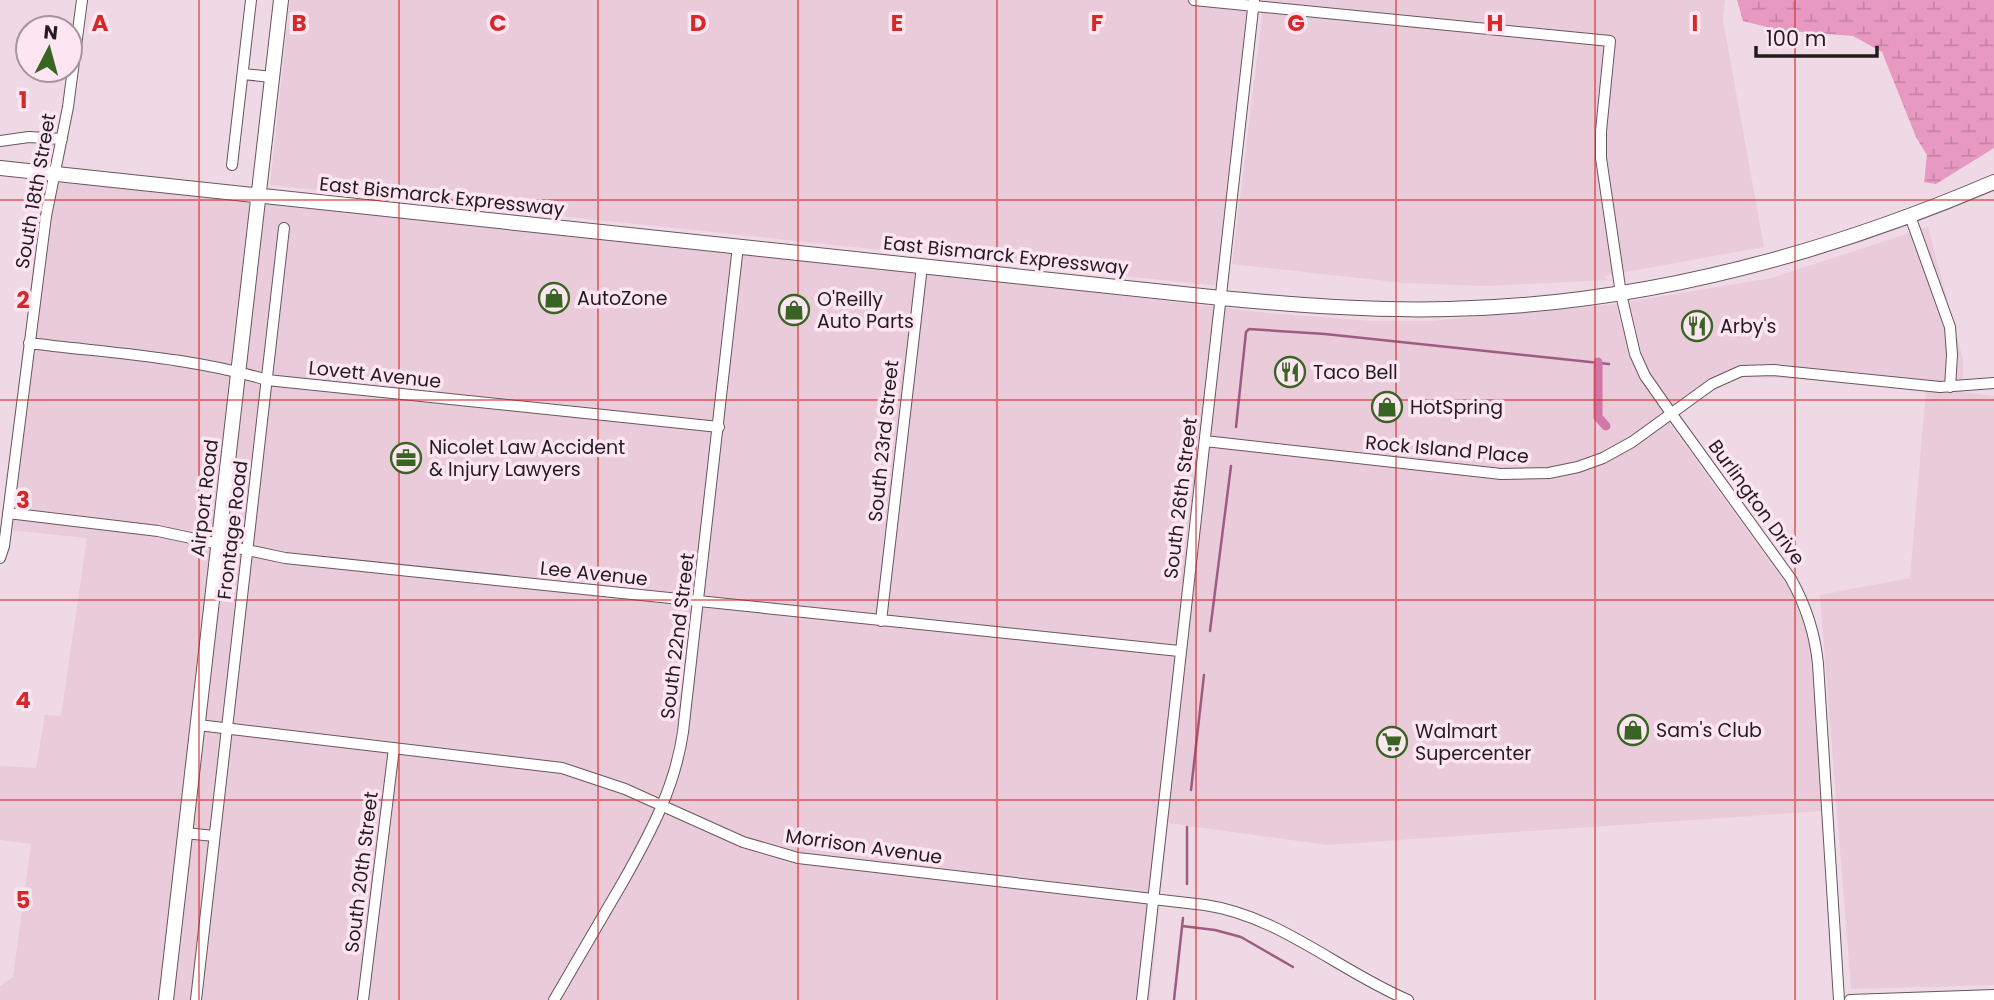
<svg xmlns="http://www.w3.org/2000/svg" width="1994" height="1000" font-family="Poppins,sans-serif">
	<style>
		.built { fill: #e9cbd9 }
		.wetland { fill: url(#wetland-marsh) }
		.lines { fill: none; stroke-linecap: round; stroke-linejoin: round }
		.stream { stroke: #9d5c80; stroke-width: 2.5 }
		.canal { stroke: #d178a9; stroke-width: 9 }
		.minor-casing { stroke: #68565f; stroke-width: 12 }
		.major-casing { stroke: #68565f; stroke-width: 16 }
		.minor { stroke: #fff; stroke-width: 10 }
		.major { stroke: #fff; stroke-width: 14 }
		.grid { fill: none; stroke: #d62828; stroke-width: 2; stroke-opacity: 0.55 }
		.labels { text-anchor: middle; stroke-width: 7; stroke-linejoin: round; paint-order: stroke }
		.street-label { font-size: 19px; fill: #231c1f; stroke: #fde6f1 }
		.poi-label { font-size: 19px; fill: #231c1f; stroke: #fde6f1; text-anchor: start }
		.grid-label { font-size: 23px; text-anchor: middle; font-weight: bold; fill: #d62828; stroke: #fde6f1; stroke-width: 7; stroke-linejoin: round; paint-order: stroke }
	</style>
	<defs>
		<pattern id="wetland-marsh" width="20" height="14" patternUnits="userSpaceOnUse" patternTransform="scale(1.75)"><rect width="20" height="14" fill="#e799c2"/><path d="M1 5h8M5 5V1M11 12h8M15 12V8" fill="none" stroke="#c683a6"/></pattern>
	</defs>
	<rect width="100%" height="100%" fill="#efd9e4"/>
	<!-- built -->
	<path class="built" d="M290,0H1250L1219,286L270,185Z
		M1264,0H1725L1723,20L1764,247L1603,276L1609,280L1484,286L1405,283L1232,264Z
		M44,182L147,189L829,261L1268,313L1373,321H1431L1615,304L1772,278L1928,227L1963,360V392L1994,396V985L1851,989L1820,595L1910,578L1926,390L1803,379L1744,377L1715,387L1669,423L1789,588L1803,622L1813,650L1822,811L1327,845L1168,823L1150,1000H0V986L13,977L31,844L0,840V766L36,768L45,715L61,716L87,538L0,529Z"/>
	<!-- wetland -->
	<path class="wetland" d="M1737,0H1994V148L1936,184L1924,182L1927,155L1916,137L1882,52L1853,36L1779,30L1743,21Z"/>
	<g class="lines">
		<!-- stream -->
		<path class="stream" d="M1236,427L1246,332L1249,329L1325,334L1609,364
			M1210,631L1231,466
			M1191,790L1204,675
			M1187,827V884
			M1182,926L1215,930L1241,937L1293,967
			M1174,1000L1183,918"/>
		<!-- canal -->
		<path class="canal" d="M1598,362V417L1606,426"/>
		<!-- minor casing -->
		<g class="minor-casing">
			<path id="minor" d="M1194,0L1610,41L1601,131V158L1621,294L1635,354L1645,376L1671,413L1791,579C1806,606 1815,633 1818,664L1839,1000
				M243,74L272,77
				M0,141L29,137L62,139
				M232,165L251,0
				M1910,216L1950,327L1952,355L1950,387
				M29,343C108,353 191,357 267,380L719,427
				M1205,441L1501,474L1549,473L1578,467L1603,458L1632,442L1712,384L1741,371L1774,370L1940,387L1994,383
				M8,513L158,531L285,558L1179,651
				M0,558L4,546L46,216L68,107L82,0
				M881,621L922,266
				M198,725L562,768L625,789L743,842L798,858L1205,905C1280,916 1339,971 1408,1000
				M185,833L214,836
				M196,1000L284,228
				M363,1000L394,748
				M554,1000C577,960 601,920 624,880C651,832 675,787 683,732L738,246
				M1142,1000L1254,0
				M1850,1000L1994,995"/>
		</g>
		<!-- major casing -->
		<g class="major-casing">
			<path id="major" d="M0,168L1221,298C1297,305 1372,311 1449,309C1638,305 1821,256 1994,182
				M166,1000L281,0"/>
		</g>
		<!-- minor -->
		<use href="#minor" class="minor"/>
		<!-- major -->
		<use href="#major" class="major"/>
	</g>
	<!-- grid -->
	<path class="grid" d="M199,0V1000M399,0V1000M598,0V1000M798,0V1000M997,0V1000M1196,0V1000M1396,0V1000M1595,0V1000M1795,0V1000M0,200H1994M0,400H1994M0,600H1994M0,800H1994"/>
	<!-- icons -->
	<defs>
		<g id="shop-ring" transform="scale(1.575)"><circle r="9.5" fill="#fde6f1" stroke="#396523" stroke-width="1.5"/><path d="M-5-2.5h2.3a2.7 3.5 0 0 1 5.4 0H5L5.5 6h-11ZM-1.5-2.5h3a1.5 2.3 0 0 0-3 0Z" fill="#396523"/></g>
		<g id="restaurant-ring" transform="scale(1.575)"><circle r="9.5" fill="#fde6f1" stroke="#396523" stroke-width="1.5"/><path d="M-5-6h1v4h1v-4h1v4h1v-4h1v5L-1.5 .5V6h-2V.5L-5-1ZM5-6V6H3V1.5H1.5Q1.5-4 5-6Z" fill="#396523"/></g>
		<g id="office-ring" transform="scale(1.575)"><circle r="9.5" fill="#fde6f1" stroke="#396523" stroke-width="1.5"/><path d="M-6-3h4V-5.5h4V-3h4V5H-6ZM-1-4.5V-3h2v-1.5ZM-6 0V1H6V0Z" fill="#396523"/></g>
		<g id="supermarket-ring" transform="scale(1.575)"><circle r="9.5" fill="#fde6f1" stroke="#396523" stroke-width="1.5"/><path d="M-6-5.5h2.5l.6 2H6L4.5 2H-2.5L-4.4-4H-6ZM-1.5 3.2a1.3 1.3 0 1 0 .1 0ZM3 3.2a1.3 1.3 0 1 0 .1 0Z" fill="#396523"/></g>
	</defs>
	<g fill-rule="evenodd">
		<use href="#shop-ring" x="554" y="298"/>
		<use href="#shop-ring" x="794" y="310"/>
		<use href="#restaurant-ring" x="1697" y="326"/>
		<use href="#restaurant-ring" x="1290" y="372"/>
		<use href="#shop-ring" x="1387" y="407"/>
		<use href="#office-ring" x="406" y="458"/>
		<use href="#shop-ring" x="1633" y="730"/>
		<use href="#supermarket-ring" x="1392" y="742"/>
	</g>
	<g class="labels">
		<!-- street labels -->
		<g class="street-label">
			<text transform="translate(35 191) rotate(-80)" y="7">South 18th Street</text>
			<text transform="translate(442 196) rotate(6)" y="7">East Bismarck Expressway</text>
			<text transform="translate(1006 255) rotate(6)" y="7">East Bismarck Expressway</text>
			<text transform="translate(375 374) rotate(6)" y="7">Lovett Avenue</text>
			<text transform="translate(883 441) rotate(-84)" y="7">South 23rd Street</text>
			<text transform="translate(1447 449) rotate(5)" y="7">Rock Island Place</text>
			<text transform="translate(204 498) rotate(-83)" y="7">Airport Road</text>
			<text transform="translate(1180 498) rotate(-83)" y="7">South 26th Street</text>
			<text transform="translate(1757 502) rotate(54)" y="7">Burlington Drive</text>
			<text transform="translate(232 530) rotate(-83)" y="7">Frontage Road</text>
			<text transform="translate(594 573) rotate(6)" y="7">Lee Avenue</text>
			<text transform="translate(677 636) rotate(-83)" y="7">South 22nd Street</text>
			<text transform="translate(864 846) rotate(8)" y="7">Morrison Avenue</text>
			<text transform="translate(361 872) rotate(-83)" y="7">South 20th Street</text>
		</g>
		<!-- poi labels -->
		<g class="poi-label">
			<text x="577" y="305">AutoZone</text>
			<text x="817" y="306">O'Reilly<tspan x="817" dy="22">Auto Parts</tspan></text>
			<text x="1720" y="333">Arby's</text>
			<text x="1313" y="379">Taco Bell</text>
			<text x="1410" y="414">HotSpring</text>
			<text x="429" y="454">Nicolet Law Accident<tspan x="429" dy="22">&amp; Injury Lawyers</tspan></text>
			<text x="1656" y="737">Sam's Club</text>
			<text x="1415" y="738">Walmart<tspan x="1415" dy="22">Supercenter</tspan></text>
		</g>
	</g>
	<g class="grid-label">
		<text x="100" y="31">A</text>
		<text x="299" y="31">B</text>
		<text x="498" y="31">C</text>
		<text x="698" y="31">D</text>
		<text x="897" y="31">E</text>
		<text x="1097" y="31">F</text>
		<text x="1296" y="31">G</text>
		<text x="1495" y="31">H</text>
		<text x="1695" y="31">I</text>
		<text x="23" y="108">1</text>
		<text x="23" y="308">2</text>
		<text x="23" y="508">3</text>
		<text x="23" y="708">4</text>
		<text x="23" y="908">5</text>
	</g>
	<!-- north arrow -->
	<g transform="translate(49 49) rotate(6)"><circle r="33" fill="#fde6f1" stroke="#a6959d" stroke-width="2"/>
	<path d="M0-5L12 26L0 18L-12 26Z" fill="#396523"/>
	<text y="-10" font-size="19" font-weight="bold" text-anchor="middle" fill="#231c1f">N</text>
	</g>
	<!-- scale -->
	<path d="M1756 46v10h121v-10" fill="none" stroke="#231c1f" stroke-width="3.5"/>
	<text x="1766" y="46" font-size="21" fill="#231c1f" stroke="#fde6f1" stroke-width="5" paint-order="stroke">100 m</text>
</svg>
